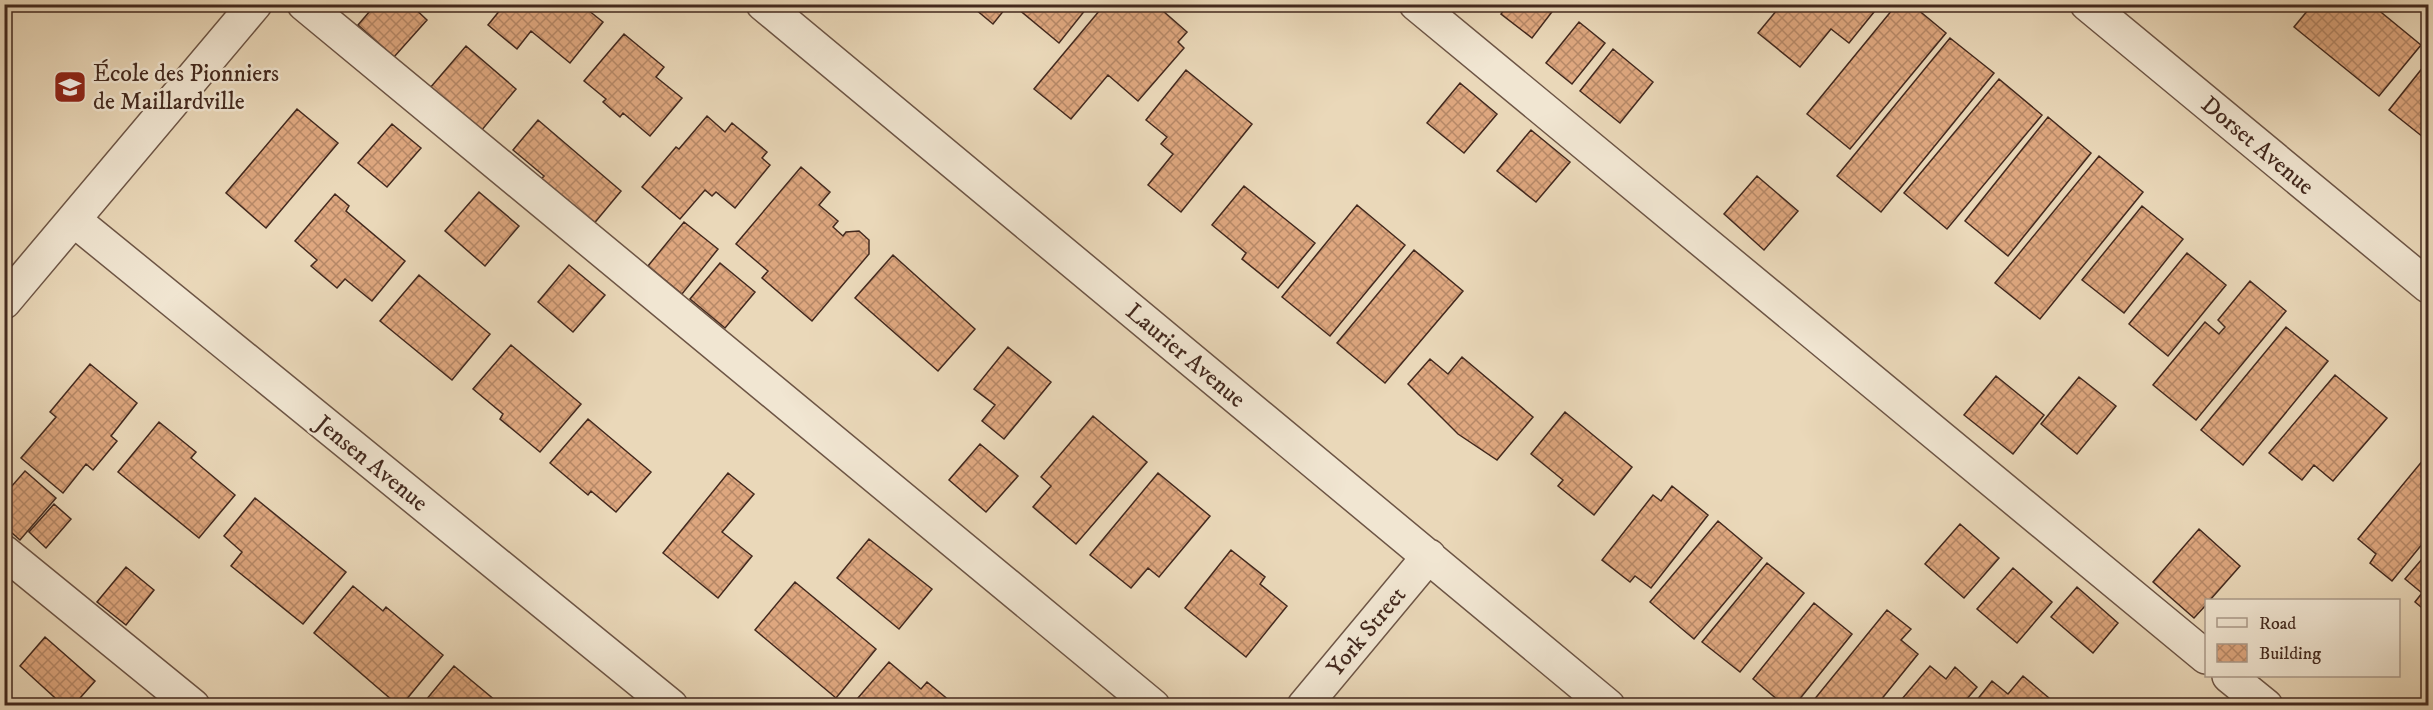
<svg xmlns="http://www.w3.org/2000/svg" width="2433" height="710" font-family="'IM FELL DW Pica',serif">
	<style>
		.building { fill: url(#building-cross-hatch); stroke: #43291e; stroke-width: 1.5 }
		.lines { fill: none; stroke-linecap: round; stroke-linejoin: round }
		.minor-casing { stroke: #6d5545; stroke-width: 36 }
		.minor { stroke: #f1e6d2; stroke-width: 33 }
		.labels { text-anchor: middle; stroke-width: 5; stroke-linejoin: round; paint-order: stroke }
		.poi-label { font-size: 24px; fill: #43291e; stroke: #f1e6d2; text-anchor: start }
		.street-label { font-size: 24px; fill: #43291e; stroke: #f1e6d2 }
	</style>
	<defs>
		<pattern id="building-cross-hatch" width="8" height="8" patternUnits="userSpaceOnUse" patternTransform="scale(1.5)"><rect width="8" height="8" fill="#dea77f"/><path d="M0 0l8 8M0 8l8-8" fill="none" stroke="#b68867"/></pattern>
	</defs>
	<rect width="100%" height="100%" fill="#ead8b9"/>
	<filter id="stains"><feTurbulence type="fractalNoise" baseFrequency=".00333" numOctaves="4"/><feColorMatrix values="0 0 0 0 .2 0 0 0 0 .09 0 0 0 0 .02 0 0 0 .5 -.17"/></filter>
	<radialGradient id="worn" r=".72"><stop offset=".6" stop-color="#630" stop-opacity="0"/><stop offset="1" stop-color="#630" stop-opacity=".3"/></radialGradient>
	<!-- building -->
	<path class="building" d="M376,4H410L427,20L394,57L358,25Z
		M505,4H585L583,6L603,22L570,63L531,31L517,49L488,25Z
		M969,4H1009L993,24Z
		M1012,4H1090L1059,43Z
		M1105,4H1136L1139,7L1141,4H1155L1187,32L1178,42L1184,48L1138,101L1108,75L1071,119L1034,89Z
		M1508,4H1558L1532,38L1501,14Z
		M1782,4H1865L1874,12L1849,43L1831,29L1800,67L1758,33Z
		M1897,4H1911L1946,33L1850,149L1807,114Z
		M2313,4H2371L2421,45L2379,96L2294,27Z
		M1579,22L1605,43L1572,84L1546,63Z
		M624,34L664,67L656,77L682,98L650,136L623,113L620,117L603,102L606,99L584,81Z
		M1950,38L1994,73L1881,212L1837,176Z
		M466,46L516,89L481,131L430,88Z
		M1613,49L1653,82L1620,123L1580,91Z
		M2428,61V141L2389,110Z
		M1186,70L1252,124L1181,212L1148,185L1173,154L1161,144L1167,137L1146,120Z
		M1999,79L2042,115L1947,229L1904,193Z
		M1460,83L1497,114L1464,153L1427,123Z
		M297,109L338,143L266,228L226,193Z
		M707,116L725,132L732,123L767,152L762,158L770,165L735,208L716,192L712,196L705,190L680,219L642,187L676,147L679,149Z
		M2048,117L2091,153L2008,256L1965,221Z
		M538,120L621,191L592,226L539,181L544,176L513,150Z
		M392,124L421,148L387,187L358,163Z
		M1531,130L1570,162L1536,202L1497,171Z
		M2099,156L2143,192L2040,319L1995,283Z
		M801,167L830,192L819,205L838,221L833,227L843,236L846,232L859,231L869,240V254L812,321L762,278L768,271L736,244Z
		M1757,176L1798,211L1764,250L1724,214Z
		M1244,186L1315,243L1278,288L1242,259L1246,253L1212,225Z
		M479,192L519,226L485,266L445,231Z
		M335,194L349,206L346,211L405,261L372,301L345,279L337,288L311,266L317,260L295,241Z
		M1357,205L1405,245L1330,336L1282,297Z
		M2142,206L2183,239L2124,313L2082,280Z
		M684,222L718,249L682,294L648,266Z
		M1414,250L1463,291L1385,383L1337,343Z
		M2187,253L2226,285L2168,356L2129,324Z
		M893,255L975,329L938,371L855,298Z
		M720,263L755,292L725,328L690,299Z
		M569,265L605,295L573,332L538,302Z
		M419,275L490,334L452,380L380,321Z
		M2250,281L2286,311L2196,420L2153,385L2205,322L2219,334L2225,327L2218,320Z
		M2286,327L2328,361L2243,465L2201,430Z
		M511,345L581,404L540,452L500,419L503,414L473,389Z
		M1008,347L1051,382L1004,439L982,421L995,405L974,389Z
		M1462,357L1533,417L1497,460L1458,434L1408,384L1430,359L1448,374Z
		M90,364L137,403L111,436L117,441L93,470L86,464L63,493L21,458L56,417L50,412Z
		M2335,375L2387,418L2333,481L2314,465L2302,480L2269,453Z
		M1996,376L2044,415L2013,454L1964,415Z
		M2079,377L2116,406L2077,454L2041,424Z
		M1565,412L1632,467L1594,515L1558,486L1563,480L1531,454Z
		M1093,416L1147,462L1076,544L1033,507L1051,486L1041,477Z
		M588,419L651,472L616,512L591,491L588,495L550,463Z
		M159,422L196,452L191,458L235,495L199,538L118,472Z
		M980,444L1018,476L986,512L949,480Z
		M2428,454V537L2392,581L2370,563L2376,554L2358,539Z
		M25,471L56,498L20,540L4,526V495Z
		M728,473L754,494L722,532L752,556L718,598L663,553Z
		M1158,473L1210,516L1159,577L1148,568L1131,588L1090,555Z
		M1672,486L1708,515L1651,588L1635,576L1630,582L1602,560L1653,495L1661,501Z
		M255,498L346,572L303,624L231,566L242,552L224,536Z
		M54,504L71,519L46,548L29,532Z
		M1718,521L1762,558L1694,639L1650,602Z
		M1960,524L1999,558L1964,598L1925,564Z
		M2199,529L2240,566L2210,600H2206V605L2194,618L2153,582Z
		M869,539L932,589L899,629L837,578Z
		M1231,550L1265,577L1260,584L1287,606L1246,657L1185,608Z
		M2428,552V613L2415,602L2422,593L2405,579Z
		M1767,563L1804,593L1740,672L1702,642Z
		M126,567L154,590L126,625L97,602Z
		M2013,568L2052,602L2017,643L1977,609Z
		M795,582L876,649L836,698L755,630Z
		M353,586L383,611L386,607L443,655L401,706H399L314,633Z
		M2077,587L2118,623L2093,653L2051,617Z
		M1814,603L1852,634L1794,706H1785L1753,679Z
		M1887,610L1911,629L1901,640L1918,654L1876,706H1809Z
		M45,637L95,681L73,706H64L20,666Z
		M889,662L921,689L927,682L956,706H851Z
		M454,666L502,706H421Z
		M1930,666L1946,679L1955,667L1977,687L1961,706H1896Z
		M2023,676L2049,698L2042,706H1972L1992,681L2008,694Z"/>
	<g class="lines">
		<!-- minor casing -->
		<g class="minor-casing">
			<path id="minor" d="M304,4L1153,706
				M763,4L1608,706
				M1416,4L2206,657
				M2087,4L2428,286
				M74,220L671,706
				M4,302L255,4
				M4,552L193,706
				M2229,676L2266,706
				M1304,706L1429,556"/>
		</g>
		<!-- minor -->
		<use href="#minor" class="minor"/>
	</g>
	<!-- icons -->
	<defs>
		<g id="school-square" transform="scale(1.725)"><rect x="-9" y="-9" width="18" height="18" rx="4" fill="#8f2418" stroke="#f1e6d2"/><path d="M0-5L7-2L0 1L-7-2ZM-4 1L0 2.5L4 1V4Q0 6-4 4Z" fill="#fff"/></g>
	</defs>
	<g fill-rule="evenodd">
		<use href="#school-square" x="70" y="87"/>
	</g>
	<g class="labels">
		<!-- poi labels -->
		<g class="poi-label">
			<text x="93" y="81">École des Pionniers<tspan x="93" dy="28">de Maillardville</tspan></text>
		</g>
		<!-- street labels -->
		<g class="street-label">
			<text transform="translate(2258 145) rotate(40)" y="8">Dorset Avenue</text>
			<text transform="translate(1186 355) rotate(40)" y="8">Laurier Avenue</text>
			<text transform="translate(372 463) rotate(39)" y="8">Jensen Avenue</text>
			<text transform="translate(1366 631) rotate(-50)" y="8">York Street</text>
		</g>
	</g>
	<!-- margin -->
	<rect width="2433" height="710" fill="none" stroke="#ead8b9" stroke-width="24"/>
	<rect x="6" y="6" width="2421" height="698" fill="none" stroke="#43291e" stroke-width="3"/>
	<rect x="12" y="12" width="2409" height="686" fill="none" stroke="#43291e" stroke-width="1.5"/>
	<!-- legend -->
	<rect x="2205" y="599" width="195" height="78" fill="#f1e6d2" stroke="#ab9a8a" stroke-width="1.5"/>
	<rect x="2217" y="618" width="30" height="9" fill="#f1e6d2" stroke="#ab9a8a" stroke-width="1.5"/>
	<text x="2259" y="629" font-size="18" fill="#43291e">Road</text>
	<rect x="2217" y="644" width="30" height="18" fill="url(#building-cross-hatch)" stroke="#ab9a8a" stroke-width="1.5"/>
	<text x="2259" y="659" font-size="18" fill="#43291e">Building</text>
	<rect width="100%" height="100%" filter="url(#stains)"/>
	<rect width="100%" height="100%" fill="url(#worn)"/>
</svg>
